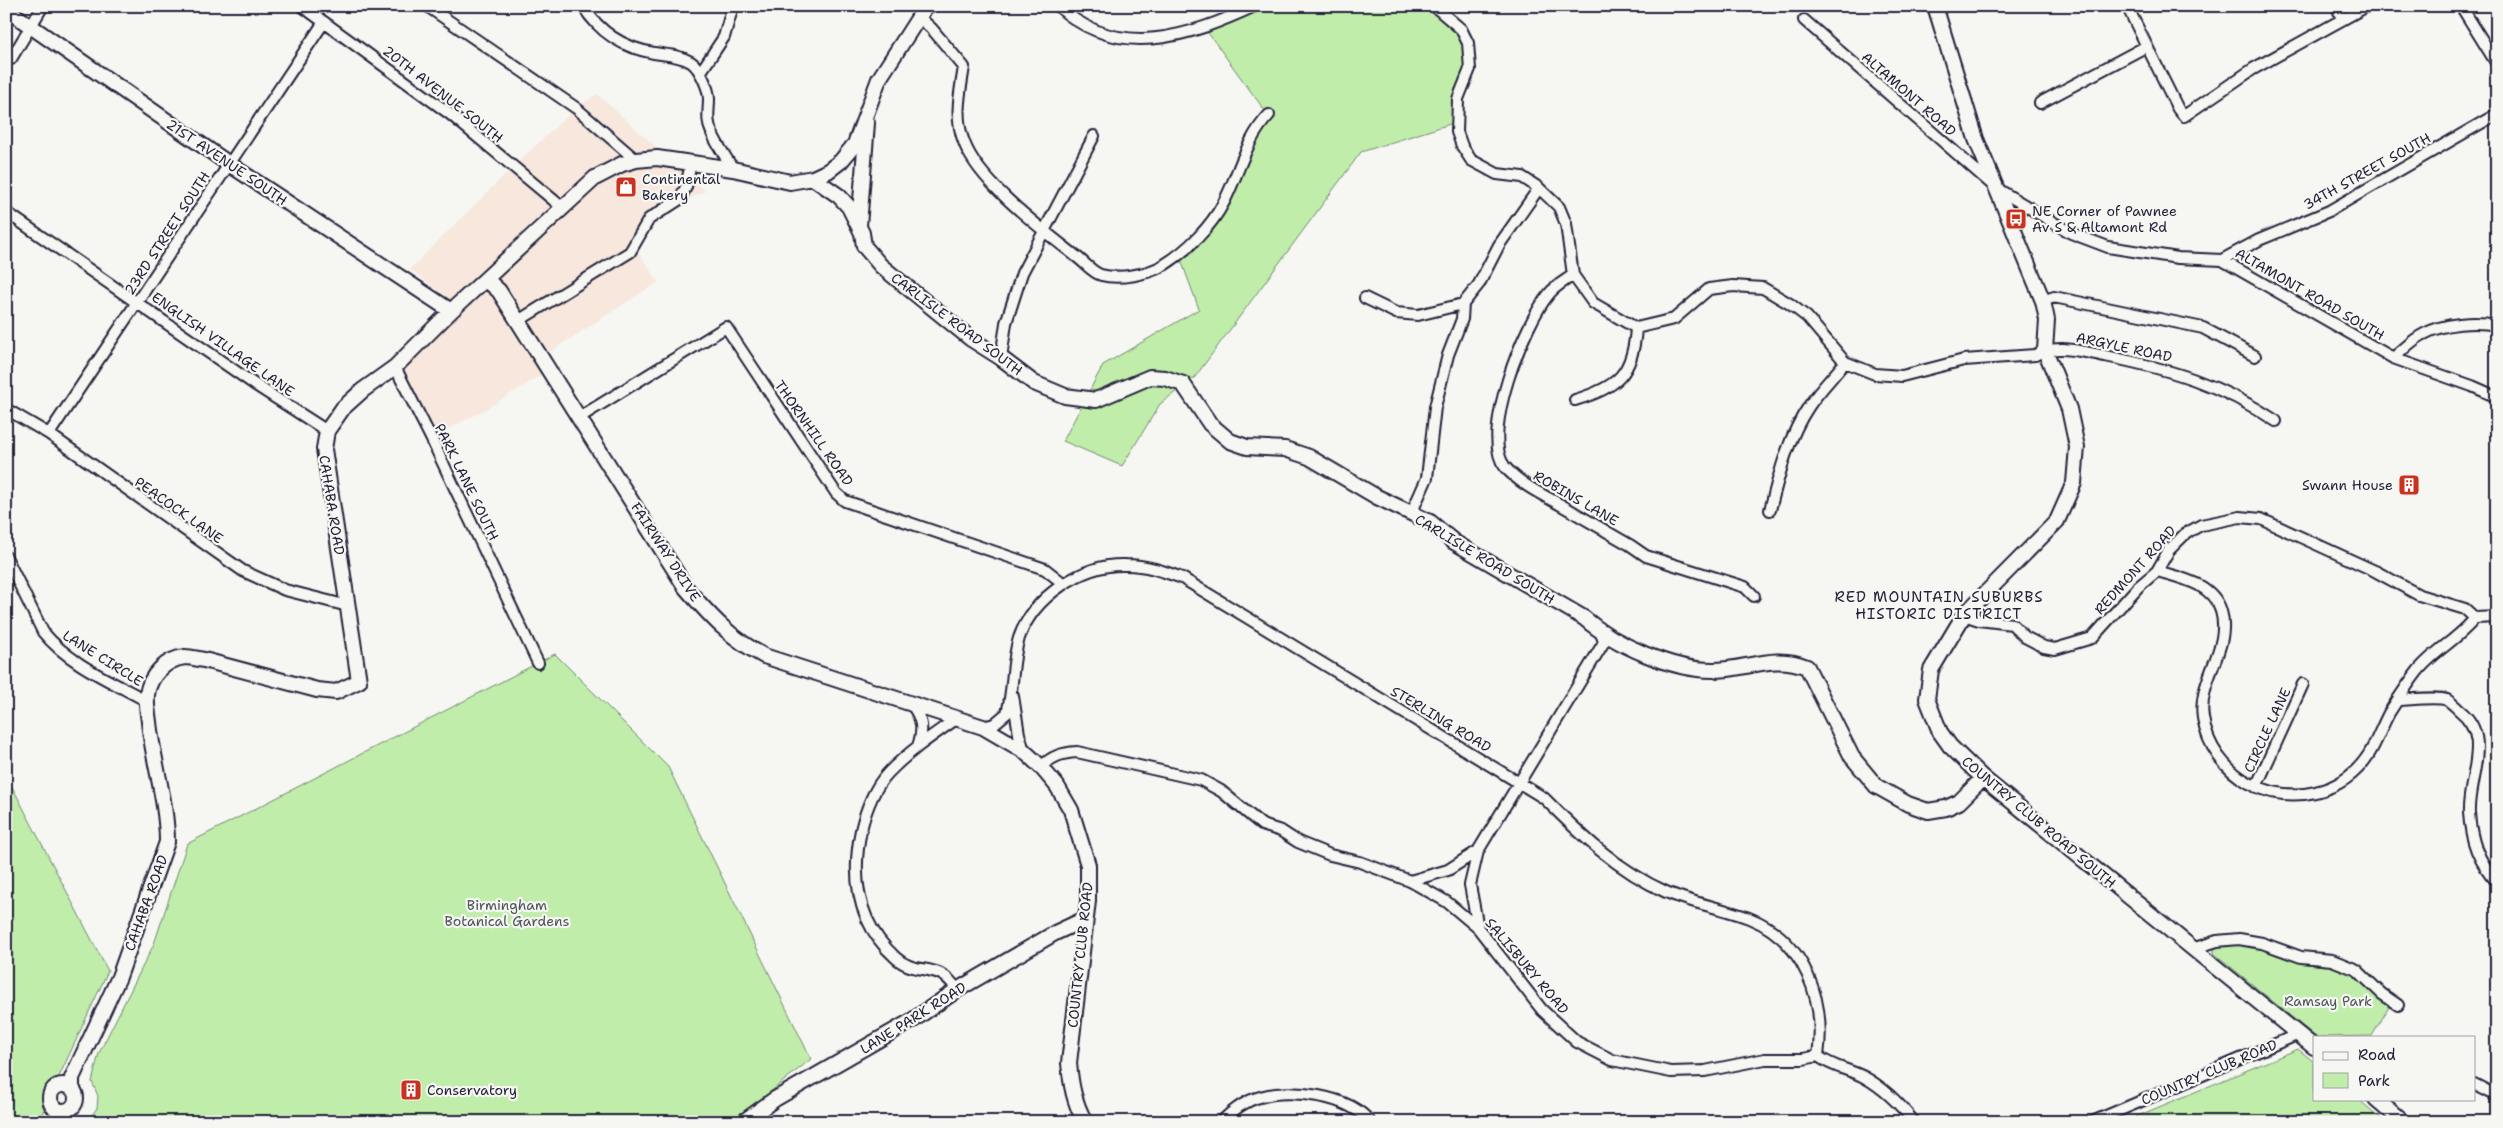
<svg xmlns="http://www.w3.org/2000/svg" width="2503" height="1128" font-family="'Shantell Sans',sans-serif">
	<style>
		.built { fill: #f7e7dc }
		.green { fill: #c0edaa; stroke: #718872 }
		.lines { fill: none; stroke-linecap: round; stroke-linejoin: round }
		.street-casing { stroke: #22223b; stroke-width: 14 }
		.secondary-casing { stroke: #22223b; stroke-width: 18 }
		.street { stroke: #f6f6f2; stroke-width: 10 }
		.secondary { stroke: #f6f6f2; stroke-width: 14 }
		.labels { text-anchor: middle; stroke-width: 4.5; stroke-linejoin: round; paint-order: stroke }
		.street-label { font-size: 14px; fill: #22223b; stroke: #f6f6f2 }
		.poi-label { font-size: 14px; fill: #22223b; stroke: #f6f6f2; text-anchor: start }
		.park-label { font-size: 14px; fill: #4a5557; stroke: #f6f6f2 }
		.neighbourhood-label { font-size: 15px; letter-spacing: 1px; fill: #22223b; stroke: #f6f6f2 }
	</style>
	<rect width="100%" height="100%" fill="#f6f6f2"/>
	<filter id="ink" filterUnits="userSpaceOnUse"><feTurbulence type="fractalNoise" baseFrequency=".02" numOctaves="2"/><feDisplacementMap in="SourceGraphic" scale="10" xChannelSelector="R" yChannelSelector="G"/><feConvolveMatrix kernelMatrix="1 2 1 2 8 2 1 2 1" color-interpolation-filters="sRGB"/></filter>
	<g filter="url(#ink)">
		<!-- built -->
		<path class="built" d="M597,94L705,191L670,209L649,223L636,249L658,282L540,358L548,371L484,410L431,438L395,367L451,311L447,297L410,269L513,167L576,108Z"/>
		<!-- green -->
		<path class="green" d="M1263,6H1425C1448,17 1474,39 1467,68C1464,78 1454,86 1453,95C1451,104 1453,114 1453,123L1361,152L1195,377L1160,404L1122,466L1063,441L1103,365L1199,309L1181,260L1208,231L1268,115L1206,30Z
			M555,654L668,767L811,1059L733,1122H87L97,1108L98,1096L92,1082L99,1053L154,944L187,844Z
			M6,775L108,971L38,1122H6Z
			M2247,943L2345,968L2389,1007L2372,1036L2316,1037L2214,953V948L2219,945Z
			M2298,1049L2314,1062V1099H2358L2385,1122H2137L2135,1117Z"/>
		<g class="lines">
			<!-- street casing -->
			<g class="street-casing">
				<path id="street" d="M302,6L450,114L563,208
					M427,6L576,108L636,160
					M583,6C599,32 624,48 654,53C666,55 680,55 691,62C700,68 709,89 709,99C709,111 706,121 712,133C717,145 726,157 733,169
					M1058,6C1118,62 1190,36 1255,6
					M1434,6L1461,29L1468,43L1470,69L1458,99L1457,132L1462,146L1471,160L1497,174L1522,177L1539,188L1559,207L1566,224L1573,275L1593,303L1636,328L1674,319L1709,289L1733,286L1763,288L1790,304L1807,317L1845,362L1875,374L1902,376L1964,360L2035,355C2057,343 2082,352 2105,356C2169,369 2221,384 2276,421
					M2127,6L2178,109L2184,116L2253,69L2367,6
					M2337,6L2342,20
					M2461,6L2497,64
					M920,18L932,29L964,67C960,93 954,117 964,142C978,182 1043,230 1077,257C1084,262 1093,273 1101,275C1120,280 1148,274 1164,265C1188,250 1211,227 1224,202C1239,173 1246,139 1269,115
					M1804,20L1996,188L2071,233L2108,247L2178,258L2222,260L2393,358L2472,386L2497,397
					M11,59L43,6
					M700,73L724,37L733,6
					M2040,103L2147,46
					M6,212L254,384L327,431
					M2222,260L2259,240L2329,211L2497,114
					M1573,275C1565,281 1555,286 1549,294C1525,322 1479,435 1505,467C1520,484 1541,494 1561,505C1584,518 1607,532 1630,545L1646,556L1745,587L1754,596
					M1365,298L1396,313L1418,315L1463,304
					M2043,301L2054,297L2203,328L2255,356
					M518,321L630,252L649,219L680,199L686,187L691,163
					M1001,358L1006,323L1022,273L1094,136
					M2393,358C2403,350 2413,339 2424,334C2445,323 2474,321 2497,325
					M395,367L431,438L538,663
					M1575,400C1618,387 1633,374 1636,328
					M6,409L49,434L243,571L285,590L348,606
					M580,417L726,327L836,493L845,501L1045,569L1064,584
					M49,434L324,22
					M1770,510C1779,475 1788,437 1809,406C1819,391 1833,377 1845,362
					M1411,514L1427,478L1435,407L1448,355L1462,319L1463,304L1479,284L1499,245L1539,188
					M6,557L43,632C69,664 111,681 147,701
					M2157,571C2181,578 2212,583 2221,611C2232,648 2197,680 2203,718C2207,746 2225,770 2249,783C2291,805 2343,795 2369,754C2377,741 2382,726 2389,713C2398,699 2407,685 2417,672C2433,651 2459,639 2475,618
					M1964,615L1979,620L2012,624L2025,637L2044,647L2055,649L2092,638L2138,587L2157,571L2169,550L2185,534L2201,525L2240,517L2261,519L2375,571L2419,595L2465,609L2475,618L2497,617
					M1013,696L1019,734L1024,751
					M2398,700C2409,700 2438,696 2447,700C2451,702 2456,707 2459,710C2494,737 2467,778 2469,813C2471,841 2478,861 2497,882
					M911,704C922,718 924,729 918,746
					M956,719C933,735 908,752 888,773C873,789 866,809 861,830C851,878 858,924 896,958C917,977 939,960 957,990
					M983,727L994,724L1007,713C1014,688 1011,664 1019,638C1033,597 1083,563 1126,565C1146,565 1163,571 1182,578L1544,798C1581,835 1617,870 1666,892C1692,903 1722,908 1749,918C1805,940 1826,1001 1818,1056
					M1041,767C1052,756 1062,753 1077,752L1201,780L1221,791L1262,825L1281,831L1298,842L1330,855L1360,862L1410,881L1447,902L1478,928L1542,1010L1577,1042L1612,1060L1671,1072L1705,1071L1765,1059H1803L1818,1056C1831,1067 1849,1069 1864,1077C1884,1088 1900,1104 1914,1122
					M2256,787L2303,684
					M1410,881L1448,870L1478,851
					M1478,928L1470,885L1478,851L1604,642L1601,633
					M2192,949L2217,941L2239,939L2262,943L2301,957L2332,960L2357,970L2382,994L2398,1005
					M2474,1084L2497,1096
					M1221,1122C1232,1111 1244,1101 1260,1097C1290,1088 1349,1095 1370,1122
					M2092,1122L2299,1034"/>
			</g>
			<!-- secondary casing -->
			<g class="secondary-casing">
				<path id="secondary" d="M1935,6L1976,139L2043,301L2047,320L2045,350L2069,409L2077,447L2074,483L2057,521L1964,615L1931,670L1927,699L1940,732L1950,746L1983,778L2314,1047
					M6,9L229,164L451,311
					M813,178L839,196L849,207L862,233L864,246L881,266L971,339L1001,358L1034,383L1065,396L1096,400L1150,377L1165,378L1183,384L1210,424L1230,441L1247,447L1285,449L1309,457L1377,497L1430,522L1454,542L1584,618C1615,645 1672,670 1713,670C1747,670 1774,653 1807,667L1852,757L1876,786L1908,804L1928,811L1946,808L1959,802L1983,778
					M859,226L867,123
					M487,280L499,291L686,588C711,617 730,638 764,656L983,727L1024,751L1041,767L1057,786L1071,810L1088,865V901L1069,1063C1071,1085 1074,1102 1085,1122
					M50 1098a13 13 0 1 1 26 0a13 13 0 1 1-26 0Z
					M72,1087V1078L119,977L167,842C167,801 153,762 149,722C148,713 146,704 147,695C149,676 166,659 185,657C191,657 198,659 204,660L317,690L336,692L359,681L324,449L327,431L343,408L363,390L395,367L451,311L595,178L622,164L636,160L657,158L733,169L790,182L813,178L828,171L841,161L855,144L879,79L926,6
					M2376,1099L2403,1122
					M743,1122L775,1099L913,1020L957,990L1055,933L1085,919"/>
			</g>
			<!-- street -->
			<use href="#street" class="street"/>
			<!-- secondary -->
			<use href="#secondary" class="secondary"/>
		</g>
	</g>
	<!-- icons -->
	<defs>
		<g id="shop-square" transform="scale(1.125)"><rect x="-9" y="-9" width="18" height="18" rx="4" fill="#c8321e" stroke="#f6f6f2"/><path d="M-5-2.5h2.3a2.7 3.5 0 0 1 5.4 0H5L5.5 6h-11ZM-1.5-2.5h3a1.5 2.3 0 0 0-3 0Z" fill="#fff"/></g>
		<g id="bus-square" transform="scale(1.125)"><rect x="-9" y="-9" width="18" height="18" rx="4" fill="#c8321e" stroke="#f6f6f2"/><path d="M-5-6H5V4H4V6H2V4H-2V6H-4V4H-5ZM-3.5-4V0h7V-4ZM-3.5 1.2v1.5H-2V1.2ZM2 1.2v1.5H3.5V1.2Z" fill="#fff"/></g>
		<g id="building-square" transform="scale(1.125)"><rect x="-9" y="-9" width="18" height="18" rx="4" fill="#c8321e" stroke="#f6f6f2"/><path d="M-4-6H4V6H1V3H-1V6H-4ZM-2.5-4.3h1.7v1.8h-1.7ZM.8-4.3h1.7v1.8H.8ZM-2.5-1h1.7V.8h-1.7ZM.8-1h1.7V.8H.8Z" fill="#fff"/></g>
	</defs>
	<g fill-rule="evenodd">
		<use href="#shop-square" x="626" y="187"/>
		<use href="#bus-square" x="2016" y="219"/>
		<use href="#building-square" x="2409" y="485"/>
		<use href="#building-square" x="411" y="1090"/>
	</g>
	<g class="labels">
		<!-- street labels -->
		<g class="street-label">
			<text transform="translate(443 94) rotate(38)" y="5">20TH AVENUE SOUTH</text>
			<text transform="translate(1909 94) rotate(41)" y="5">ALTAMONT ROAD</text>
			<text transform="translate(227 162) rotate(34)" y="5">21ST AVENUE SOUTH</text>
			<text transform="translate(2367 171) rotate(-29)" y="5">34TH STREET SOUTH</text>
			<text transform="translate(167 233) rotate(-57)" y="5">23RD STREET SOUTH</text>
			<text transform="translate(2310 294) rotate(30)" y="5">ALTAMONT ROAD SOUTH</text>
			<text transform="translate(957 324) rotate(37)" y="5">CARLISLE ROAD SOUTH</text>
			<text transform="translate(223 344) rotate(35)" y="5">ENGLISH VILLAGE LANE</text>
			<text transform="translate(2124 347) rotate(12)" y="5">ARGYLE ROAD</text>
			<text transform="translate(814 433) rotate(55)" y="5">THORNHILL ROAD</text>
			<text transform="translate(467 482) rotate(64)" y="5">PARK LANE SOUTH</text>
			<text transform="translate(1576 498) rotate(30)" y="5">ROBINS LANE</text>
			<text transform="translate(332 505) rotate(81)" y="5">CAHABA ROAD</text>
			<text transform="translate(179 510) rotate(35)" y="5">PEACOCK LANE</text>
			<text transform="translate(666 552) rotate(57)" y="5">FAIRWAY DRIVE</text>
			<text transform="translate(1485 559) rotate(31)" y="5">CARLISLE ROAD SOUTH</text>
			<text transform="translate(2135 570) rotate(-48)" y="5">REDMONT ROAD</text>
			<text transform="translate(103 658) rotate(32)" y="5">LANE CIRCLE</text>
			<text transform="translate(1441 719) rotate(31)" y="5">STERLING ROAD</text>
			<text transform="translate(2267 730) rotate(-65)" y="5">CIRCLE LANE</text>
			<text transform="translate(2039 822) rotate(40)" y="5">COUNTRY CLUB ROAD SOUTH</text>
			<text transform="translate(146 903) rotate(-70)" y="5">CAHABA ROAD</text>
			<text transform="translate(1080 955) rotate(-84)" y="5">COUNTRY CLUB ROAD</text>
			<text transform="translate(1527 966) rotate(50)" y="5">SALISBURY ROAD</text>
			<text transform="translate(913 1018) rotate(-32)" y="5">LANE PARK ROAD</text>
			<text transform="translate(2209 1072) rotate(-23)" y="5">COUNTRY CLUB ROAD</text>
		</g>
		<!-- poi labels -->
		<g class="poi-label">
			<text x="642" y="184">Continental<tspan x="642" dy="16">Bakery</tspan></text>
			<text x="2032" y="216">NE Corner of Pawnee<tspan x="2032" dy="16">Av S &amp; Altamont Rd</tspan></text>
			<text x="2393" y="490" text-anchor="end">Swann House</text>
			<text x="427" y="1095">Conservatory</text>
		</g>
		<!-- park labels -->
		<g class="park-label">
			<text x="507" y="910">Birmingham<tspan x="507" dy="16">Botanical Gardens</tspan></text>
			<text x="2328" y="1006">Ramsay Park</text>
		</g>
		<!-- neighbourhood labels -->
		<g class="neighbourhood-label">
			<text x="1939" y="602">RED MOUNTAIN SUBURBS<tspan x="1939" dy="17">HISTORIC DISTRICT</tspan></text>
		</g>
	</g>
	<!-- margin -->
	<rect width="2503" height="1128" fill="none" stroke="#f6f6f2" stroke-width="25"/>
	<rect x="12" y="12" width="2478" height="1103" fill="none" stroke="#22223b" stroke-width="2" filter="url(#ink)"/>
	<!-- legend -->
	<rect x="2313" y="1036" width="162" height="65" fill="#f6f6f2" stroke="#a1a1a9"/>
	<rect x="2323" y="1052" width="25" height="8" fill="#f6f6f2" stroke="#a1a1a9"/>
	<text x="2358" y="1060" font-size="15" fill="#22223b">Road</text>
	<rect x="2323" y="1073" width="25" height="15" fill="#c0edaa" stroke="#a1a1a9"/>
	<text x="2358" y="1086" font-size="15" fill="#22223b">Park</text>
</svg>
